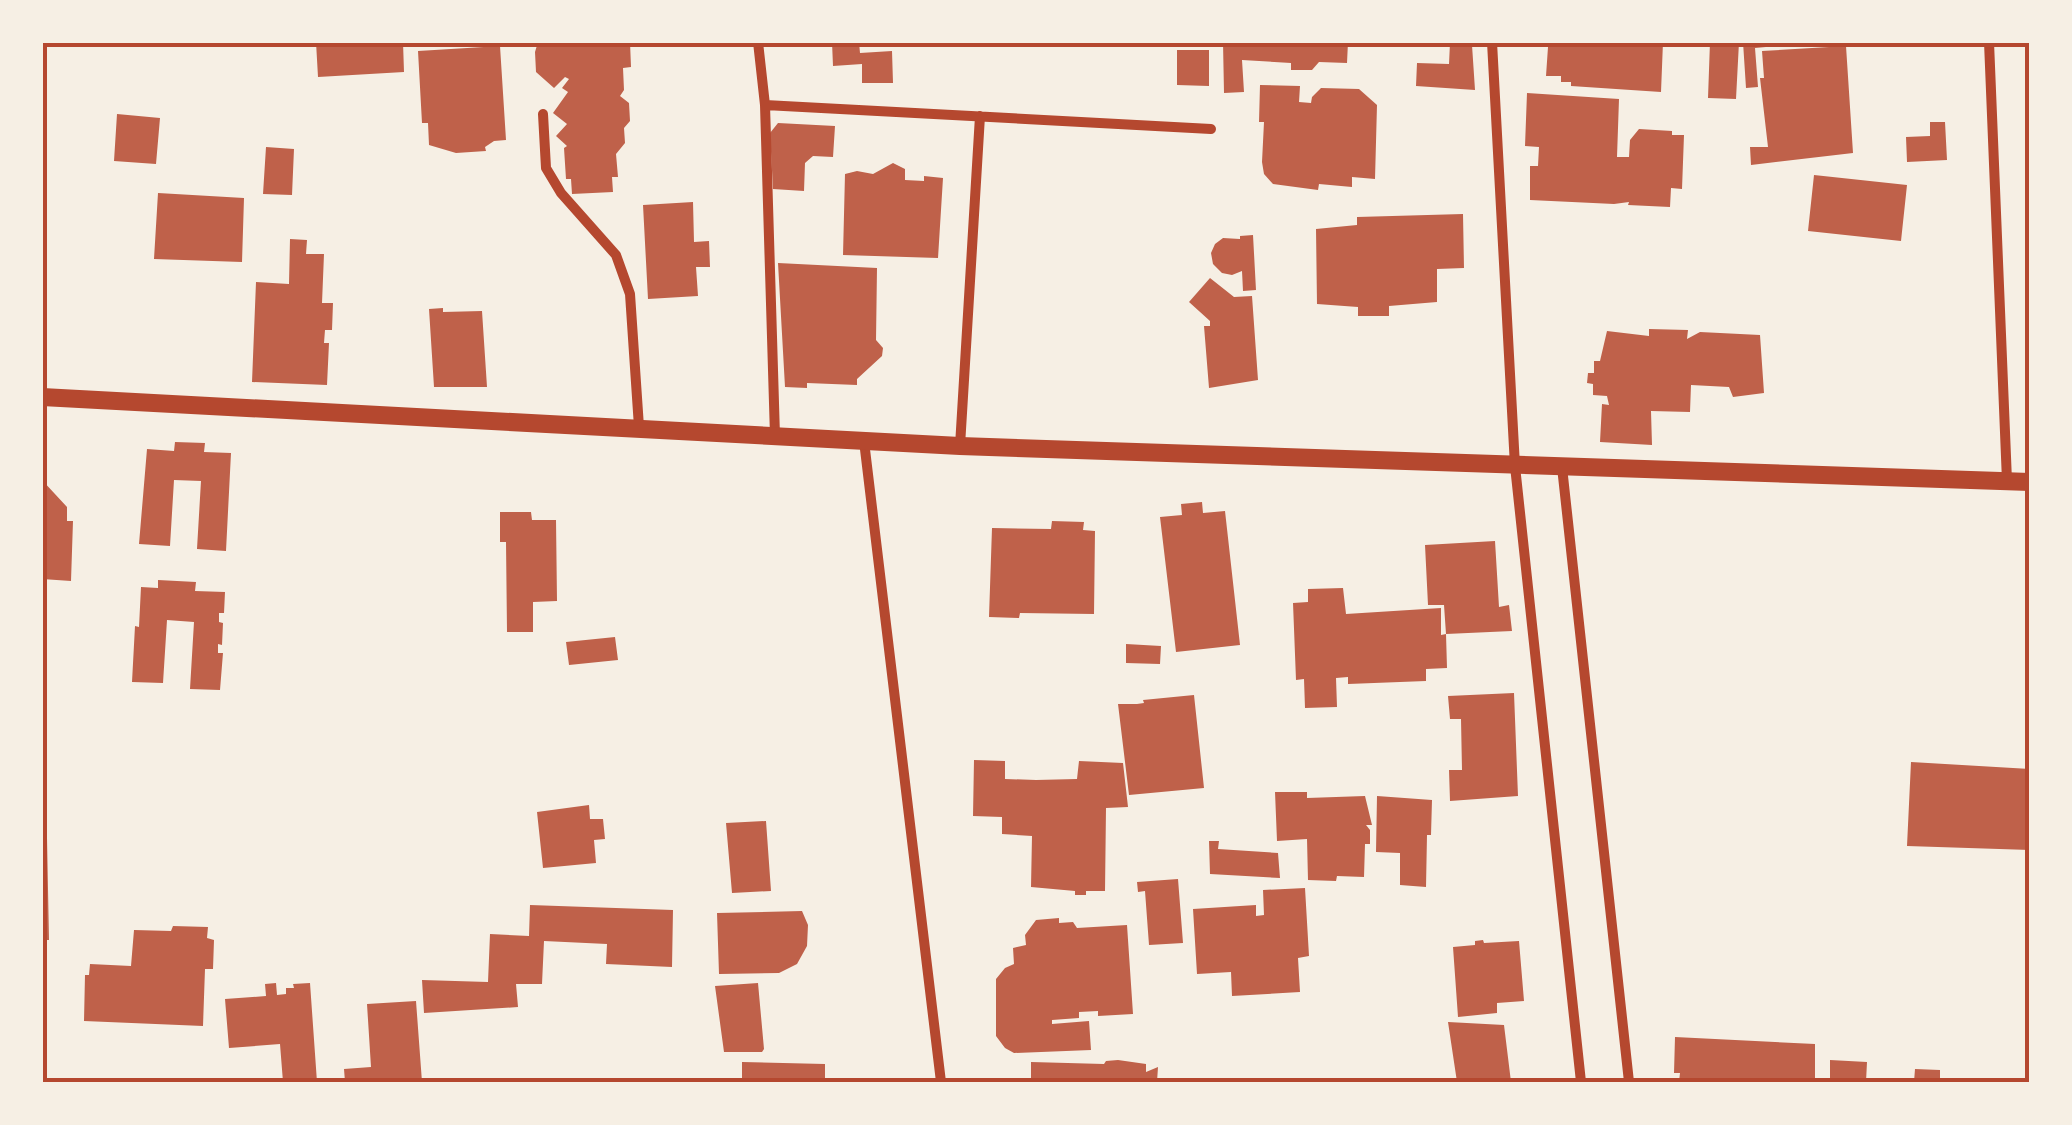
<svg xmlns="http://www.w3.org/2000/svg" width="2072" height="1125" font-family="'Titillium Web',sans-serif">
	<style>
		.building { fill: #bf614a }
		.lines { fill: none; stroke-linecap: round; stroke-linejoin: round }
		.minor { stroke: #b5482f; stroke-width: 10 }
		.tertiary { stroke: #b5482f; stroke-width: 18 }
		.neatline { fill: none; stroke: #b5482f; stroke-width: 4 }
	</style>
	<rect width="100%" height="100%" fill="#f6efe4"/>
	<!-- building -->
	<path class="building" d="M316,42H403L404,72L318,77Z
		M538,42H630L631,67L623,68L624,90L620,96L629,103L630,121L624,128L625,143L616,154L618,177H612L613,192L572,194L571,179H566L564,148L567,146L556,136L567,124L553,113L568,92L562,88L569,79L565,77L554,88L536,72L535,52Z
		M832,42H859L860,53L892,51L893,83H862V64L833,66Z
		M1223,42H1348L1347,63L1319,62L1312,70H1291V63L1242,60L1244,92L1224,93Z
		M1554,42H1663L1661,92L1571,86V82H1561V76H1546L1548,47H1553Z
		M1710,42H1739L1736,99L1708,98Z
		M1743,42H1766V47L1755,48L1758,87L1746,88Z
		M1450,43L1472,45L1475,90L1416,86L1417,63L1449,64Z
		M500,46L506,140L494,141L485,147L486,151L456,153L429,145L428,123H422L418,51Z
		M1846,46L1853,153L1751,165L1750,147H1768L1760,78H1764L1762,51Z
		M1177,50H1209V86L1177,85Z
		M1260,85L1300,86L1299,102L1311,103L1312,97L1321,88L1359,89L1377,105L1375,179L1352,177V187L1319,184L1318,190L1273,184L1264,174L1262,162L1264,122H1259Z
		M1527,93L1619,99L1617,157H1629L1630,140L1639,129L1672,131V135H1684L1682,189L1671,188L1670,207L1628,205L1629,202L1614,204L1530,200V166H1538L1539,147L1525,146Z
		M117,114L160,118L156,164L114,161Z
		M1930,122H1945L1947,160L1907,162L1906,137L1930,136Z
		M778,123L835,126L833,157L813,156L805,163L804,191L773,189L770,133Z
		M266,147L294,149L292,195L263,194Z
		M893,163L905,169V180L924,181V176L943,178L938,258L843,255L845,174L857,171L873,174Z
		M1814,175L1907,185L1901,241L1808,231Z
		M158,193L244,198L242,262L154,259Z
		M693,202L694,242L709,241L710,267H696L698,296L648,299L643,205Z
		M1463,214L1464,268L1437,269V302L1389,306V316H1358V307L1317,304L1316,229L1357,225V217Z
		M1253,235L1256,290L1243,291L1242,271L1232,275L1222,273L1213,264L1211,253L1215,244L1223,238L1240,239V236Z
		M290,239L307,240L306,254H324L322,303H333L332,330H325L324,343H329L327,385L252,382L256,282L289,284Z
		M778,263L877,268L876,340L883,348L882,356L857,379V385L807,383V388L785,387Z
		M1210,278L1234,297L1252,296L1258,380L1209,388L1204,326H1210V321L1189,302Z
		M443,308V312L482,311L487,387H434L429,309Z
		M1649,329L1688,330L1687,339L1700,332L1760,335L1764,393L1733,397L1729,387L1691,385L1690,412L1651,411L1652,445L1600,442L1602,404L1609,405L1607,396L1593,395V384L1587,383L1588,373H1594V361H1600L1607,331L1649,336Z
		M175,442L205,443L204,452L231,453L226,551L197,549L201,481L174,480L170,546L139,544L147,449L174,451Z
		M42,480L67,507V521H73L71,581L42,579Z
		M1202,502L1203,513L1225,511L1240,645L1176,652L1160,517L1182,515L1181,504Z
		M500,512H531L532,520H556L557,601L533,602V632H507L506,542H500Z
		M1052,521L1084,522L1083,530L1095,531L1094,614L1020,613L1019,618L989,617L992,528L1051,529Z
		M1495,541L1499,607L1509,605L1512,631L1446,634L1444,605H1428L1425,545Z
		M158,580L196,582L195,591L225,592L224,613H219V622L223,623L222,645L218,644V653H223L220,690L190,689L194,622L167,620L163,683L132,682L135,626L139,627L141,587L158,588Z
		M1343,588L1346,614L1441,608V635L1446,634L1447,668L1426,669V681L1348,684V677L1336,678L1337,707L1305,708L1304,679L1296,680L1293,603L1308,602V589Z
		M615,637L618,660L569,665L566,642Z
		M1126,644L1161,646L1160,664L1126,663Z
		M1514,693L1518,796L1450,801L1449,770H1462L1461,719H1450L1448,696Z
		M1194,695L1204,788L1129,795L1118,704H1137L1144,703L1143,700Z
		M974,760L1005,761V779L1036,780L1077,779L1079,761L1123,763L1128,807L1106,808L1105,891H1086V895H1075V891L1031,887L1032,836L1002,834V817L973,816Z
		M1911,762L2030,769V850L1907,846Z
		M42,787H46L49,940H42Z
		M1275,792H1307V798L1365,796L1372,825H1366L1370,830V844H1365L1364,877L1337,876L1336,881L1308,880L1307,839L1277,841Z
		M1377,796L1432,800L1431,835H1427L1426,887L1400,885V853L1376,852Z
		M589,805L590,819H603L605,839L594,840L596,863L543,868L537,812Z
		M766,821L771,891L732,893L726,823Z
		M1209,841H1219L1218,849L1278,853L1280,878L1210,874Z
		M1178,879L1183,943L1149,945L1145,891L1138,892L1137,882Z
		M1305,888L1309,956L1298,958L1300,992L1232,996L1231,972L1197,974L1193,909L1256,905V916L1264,915L1263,890Z
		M530,905L673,910L672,967L606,964L607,944L544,941L542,984H516L518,1007L424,1013L422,980L488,982L490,934L529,936Z
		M802,911L808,925L807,946L797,964L779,973L719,974L717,913Z
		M1059,918V923L1073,922L1077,928L1127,925L1133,1014L1098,1016V1011L1079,1012V1018L1052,1020V1024L1089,1021L1091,1050L1014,1053L1005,1048L996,1036V979L1005,968L1014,964L1013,948L1026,945L1025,935L1036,920Z
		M173,926L208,927L207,938L214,940L213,969H205L203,1026L84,1021L85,975H89L90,964L131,966L134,930L171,931Z
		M1483,940L1484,943L1519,941L1524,1001L1497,1003V1013L1458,1017L1453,947L1475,945V941Z
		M276,983L277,995L286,994V988H294L293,984L310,983L317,1082H283L280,1044L229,1048L225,999L266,996L265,984Z
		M758,983L764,1049L762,1052H724L715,986Z
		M416,1001L422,1082H345L344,1069L371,1067L367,1004Z
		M1448,1022L1504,1025L1511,1082H1457Z
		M1675,1037L1815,1044V1082H1679L1680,1073H1674Z
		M1118,1060L1146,1064V1072L1158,1067L1157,1082H1031V1062L1104,1064L1106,1061Z
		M1830,1060L1867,1062L1866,1082H1830Z
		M742,1062L825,1064V1082H742Z
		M1915,1069L1940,1070V1082H1914Z"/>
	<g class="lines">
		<!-- minor -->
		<path class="minor" d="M758,42L765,105L775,436
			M1492,42L1515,466L1581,1082
			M1989,42L2007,481
			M765,105L1211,129
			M543,114L546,168L561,193L616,255L630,294L639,427
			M864,441L941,1082
			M960,446L980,116
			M1562,467L1629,1082"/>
		<!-- tertiary -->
		<path class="tertiary" d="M42,397L960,446L2030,482"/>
	</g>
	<!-- border -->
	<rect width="2072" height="1125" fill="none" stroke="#f6efe4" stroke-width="90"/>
	<rect x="45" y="45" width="1982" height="1035" class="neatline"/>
</svg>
